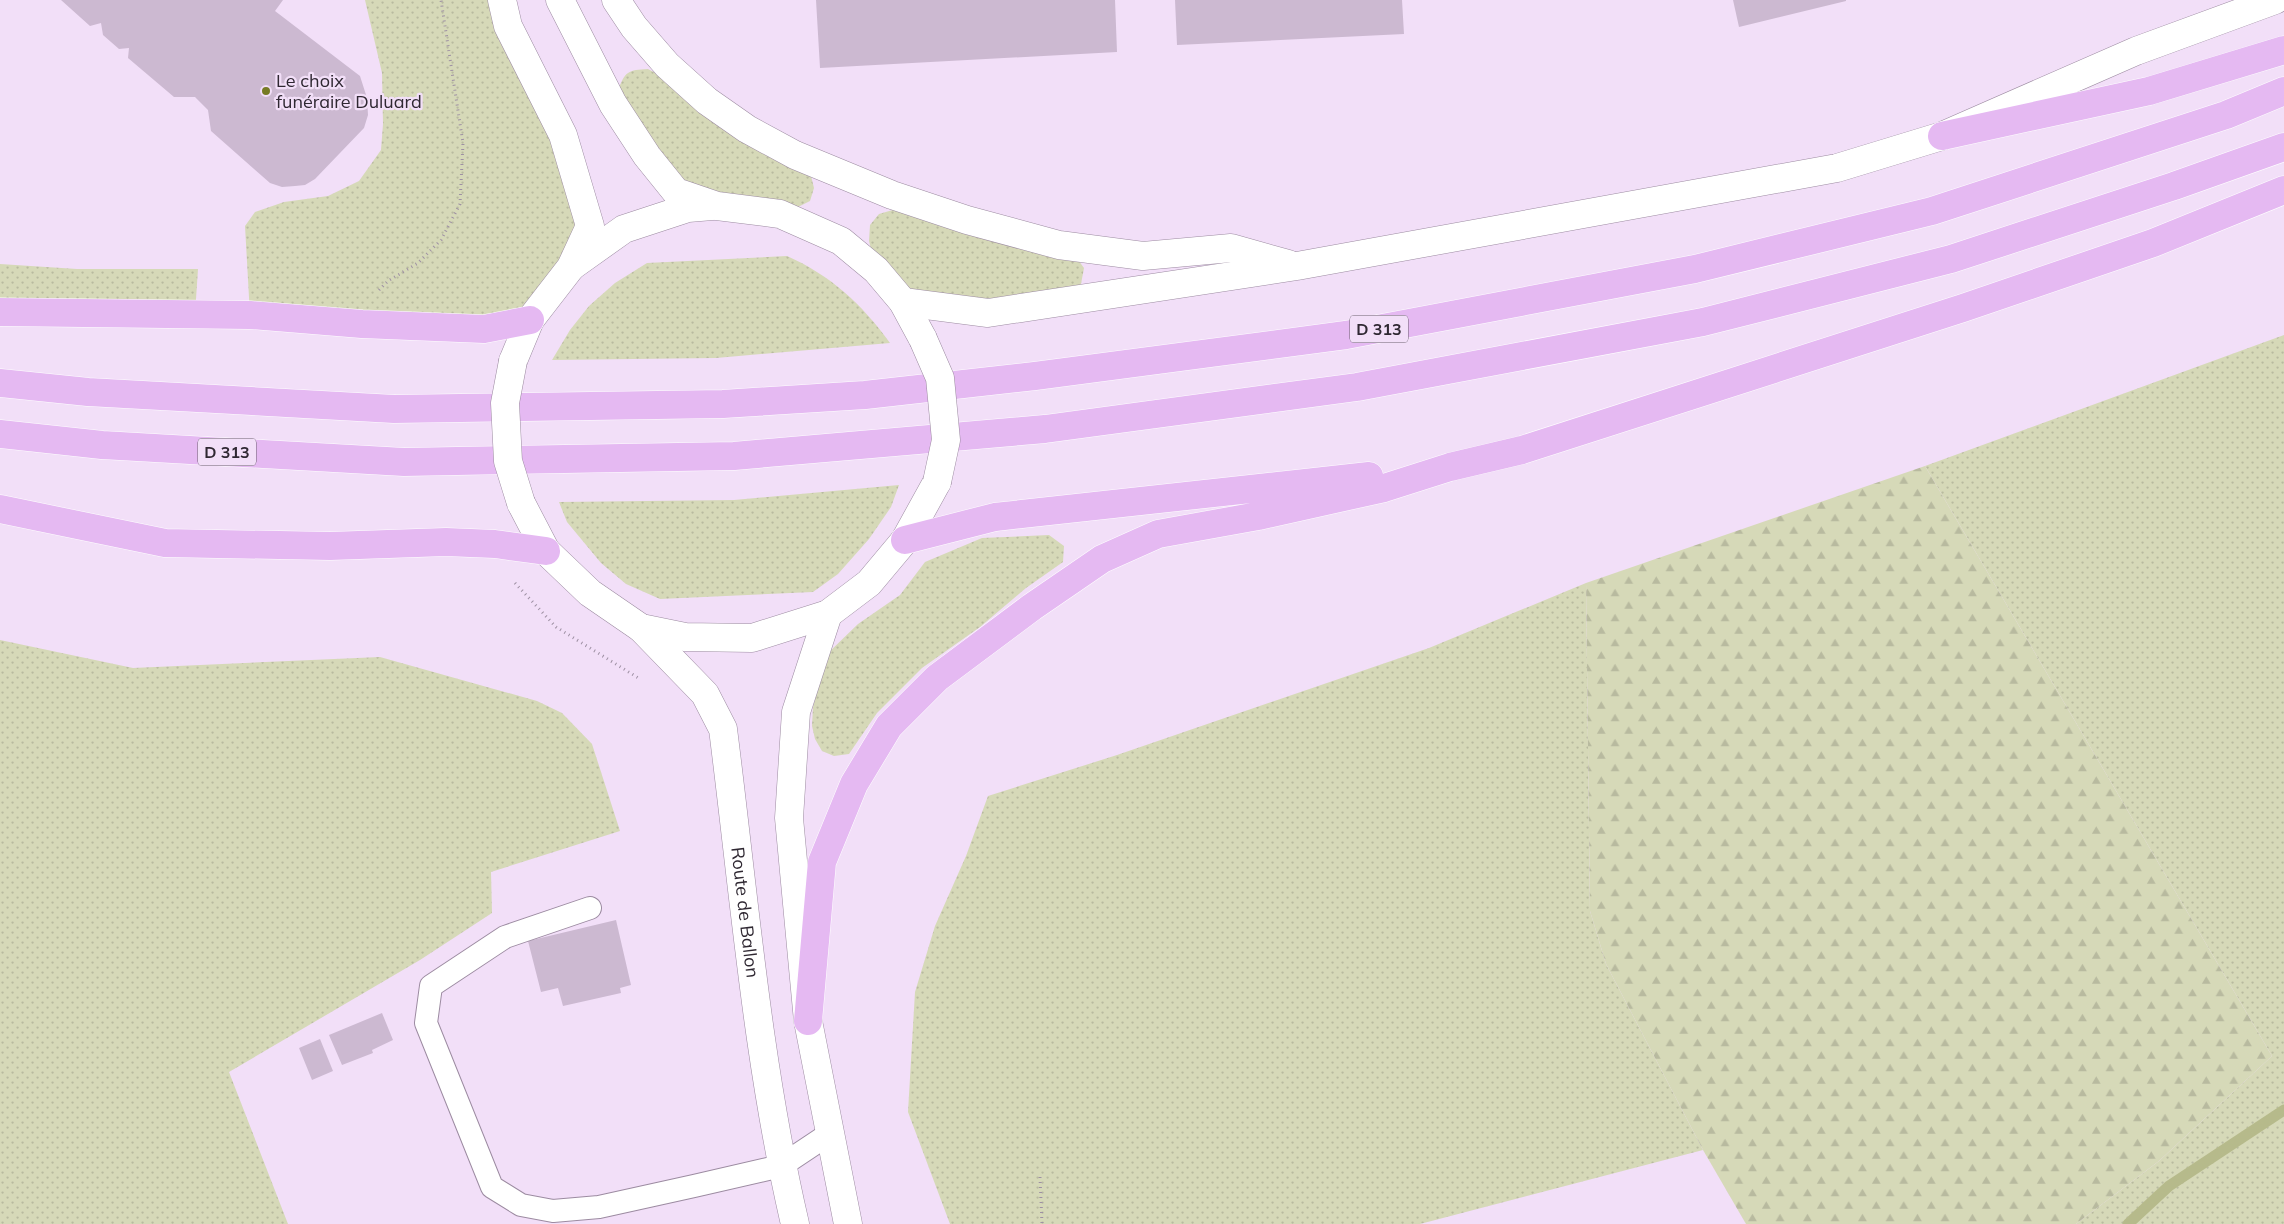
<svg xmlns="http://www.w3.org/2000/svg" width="2284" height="1224" font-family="Mulish,sans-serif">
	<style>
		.grass { fill: url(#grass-dots) }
		.forest { fill: url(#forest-firs) }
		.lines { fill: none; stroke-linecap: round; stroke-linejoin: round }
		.stream { stroke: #b6ba8b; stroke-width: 11 }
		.building { fill: #ccb9d1 }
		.lane-casing { stroke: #9c8ba1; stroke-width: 24 }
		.secondary-casing { stroke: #9c8ba1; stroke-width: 29 }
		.highway-casing { stroke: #fff; stroke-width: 29 }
		.path { stroke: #9e90a3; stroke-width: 3; stroke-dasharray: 1 4; stroke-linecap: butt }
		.lane { stroke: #fff; stroke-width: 22 }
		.secondary { stroke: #fff; stroke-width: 28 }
		.highway { stroke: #e5b9f2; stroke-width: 28 }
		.secondary-bridge-casing { stroke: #9c8ba1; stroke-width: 29; stroke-linecap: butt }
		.secondary-bridge { stroke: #fff; stroke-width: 28 }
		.poi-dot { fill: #767b24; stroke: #f2dff8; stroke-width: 2 }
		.labels { text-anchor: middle; stroke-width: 4.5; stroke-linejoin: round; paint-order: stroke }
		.shield { fill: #f2dff8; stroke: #6a5f6d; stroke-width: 1 }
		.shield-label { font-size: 16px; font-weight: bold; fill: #2f2832 }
		.poi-label { font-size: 18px; fill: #2f2832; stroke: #f2dff8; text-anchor: start }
		.street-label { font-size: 18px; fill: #2f2832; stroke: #f2dff8 }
	</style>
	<defs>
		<pattern id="grass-dots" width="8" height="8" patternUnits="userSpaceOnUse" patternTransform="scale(1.25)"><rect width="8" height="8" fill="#d6d9b8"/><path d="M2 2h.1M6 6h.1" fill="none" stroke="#b8ba9f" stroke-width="1.8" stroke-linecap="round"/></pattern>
		<pattern id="forest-firs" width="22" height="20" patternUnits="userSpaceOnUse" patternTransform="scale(1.25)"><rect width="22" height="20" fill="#d6d9b8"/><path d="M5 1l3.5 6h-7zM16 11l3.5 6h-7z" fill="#b8ba9f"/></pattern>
	</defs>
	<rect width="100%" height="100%" fill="#f2dff8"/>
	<!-- grass -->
	<path class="grass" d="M365,0H502L590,226L530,320L250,315L245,226L255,212L284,202L328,196L359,181L381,150L383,124L382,73Z
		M648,69L707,101L810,172L814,188L810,201L794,209L676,192L618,91C625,71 628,70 648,69Z
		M896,209L1076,257L1084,268L1081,284L1071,292L1037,306L903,302L876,270L869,241L870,225L879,214Z
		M787,256C830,275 862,304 890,343L716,358L552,360L570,330L589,306L615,283L647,263Z
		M0,264L77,269H198L195,314L0,312Z
		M2284,335V1224H2076L2159,1161L2272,1056L1925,466Z
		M899,485L891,507L869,539L838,574L813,592L660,599L626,584L601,563L567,522L559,502L734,500Z
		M1049,535L1064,546L1063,562L1026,588L980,627L922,668L877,713L849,754L834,756L822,751L815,739L812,726L813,707L826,655L858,624L900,595L925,562L982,538Z
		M1586,583L1590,911L1606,964L1703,1150L1420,1224H950L908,1112L915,992L935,926L966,856L988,796L1117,755L1429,648Z
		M0,640L133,668L380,657L537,701L562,713L592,744L620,831L491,872L492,913L420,960L229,1072L288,1224H0Z"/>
	<!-- forest -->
	<path class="forest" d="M1925,466L2272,1056L2159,1161L2076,1224H1746L1703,1150L1606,964L1590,911L1586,583Z"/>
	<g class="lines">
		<!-- stream -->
		<path class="stream" d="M2128,1224L2169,1186L2284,1110"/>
	</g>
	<!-- building -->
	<path class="building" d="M61,0H283L275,11L360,76L367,98L368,115L364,128L315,179L305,185L295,186L282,187L270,183L211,131L208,110L195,97H174L128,58L129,48L119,49L103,35L101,23L90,26Z
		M816,0H1115L1117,52L820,68Z
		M1175,0H1402L1404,34L1177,45Z
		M1733,0H1846V1L1739,27Z
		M616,920L631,985L620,988L621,993L563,1006L558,988L541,992L528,941Z
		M382,1013L393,1040L372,1050L373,1053L342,1065L329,1035Z
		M320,1039L333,1071L312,1080L299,1048Z"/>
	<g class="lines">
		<!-- lane casing -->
		<g class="lane-casing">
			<path id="lane" d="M590,908L505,937L431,986L426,1023L492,1187L521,1205L553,1211L599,1207L694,1186L781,1166L829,1134"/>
		</g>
		<!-- secondary casing -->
		<g class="secondary-casing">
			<g id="secondary">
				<path d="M502,0L508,26L563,135L590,226L571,267L530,320L513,361"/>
				<path d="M560,0L613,104L647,156L676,192L717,206L780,214L841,241L876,270L903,302L923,339"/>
				<path d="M616,0L634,27L667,65L707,101L747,129L795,155L892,195L967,220L1059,245L1143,256L1231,248L1288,264"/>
				<path d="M572,266L624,229L688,208L712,206"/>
				<path d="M903,302L988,313L1297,266L1837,168L1942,136L2136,51L2275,0"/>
				<path d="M521,503L546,551L590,593L641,628L685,637L752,638L828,614L869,583L905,540L937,482"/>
				<path d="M828,614L796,712L789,818L808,1021L848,1224"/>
				<path id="s1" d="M641,628L705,694L723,729C744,894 757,1061 795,1224"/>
			</g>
		</g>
		<!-- highway casing -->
		<g class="highway-casing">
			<path id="highway" d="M1942,136L2149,91L2284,50
				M0,312L250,315L362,324L484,329L530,320
				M0,383L88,392L394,409L723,404L865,395L1035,376L1346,335L1695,269L1932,211L2226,115L2284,91
				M0,434L102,445L404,462L734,456L1045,429L1357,387L1703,322L1951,259L2174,186L2284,147
				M0,509L165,543L330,546L446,542L495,544L546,551
				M905,540L995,517L1369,476
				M808,1021L822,862L854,784L889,726L937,678L1032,607L1102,559L1158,534L1258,516L1384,488L1450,467L1522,450L1963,308L2153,243L2284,190"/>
		</g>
		<!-- path -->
		<path class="path" d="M379,290L388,281L418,263L441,240L460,204L463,143L441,0
			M515,583L556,627L640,679
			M1040,1177L1042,1224"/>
		<!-- lane -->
		<use href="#lane" class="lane"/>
		<!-- secondary -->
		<use href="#secondary" class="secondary"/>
		<!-- highway -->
		<use href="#highway" class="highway"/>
		<!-- secondary-bridge casing -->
		<g class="secondary-bridge-casing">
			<path id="secondary-bridge" d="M923,339L940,378L946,440L937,482
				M513,361L505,403L508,461L521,503"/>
		</g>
		<!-- secondary-bridge -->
		<use href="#secondary-bridge" class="secondary-bridge"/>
	</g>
	<!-- markers -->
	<circle class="poi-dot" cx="266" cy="91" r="5"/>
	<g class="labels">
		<!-- shield labels -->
		<g class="shield">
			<rect x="1350" y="315.5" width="58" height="27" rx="4"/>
			<rect x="198" y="438.5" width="58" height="27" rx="4"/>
		</g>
		<g class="shield-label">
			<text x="1379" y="335">D 313</text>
			<text x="227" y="458">D 313</text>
		</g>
		<!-- poi labels -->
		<g class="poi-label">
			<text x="276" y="87">Le choix<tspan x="276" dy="21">funéraire Duluard</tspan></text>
		</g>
		<!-- street labels -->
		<g class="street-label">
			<text dy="6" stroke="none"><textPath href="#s1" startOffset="316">Route de Ballon</textPath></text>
		</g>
	</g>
</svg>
